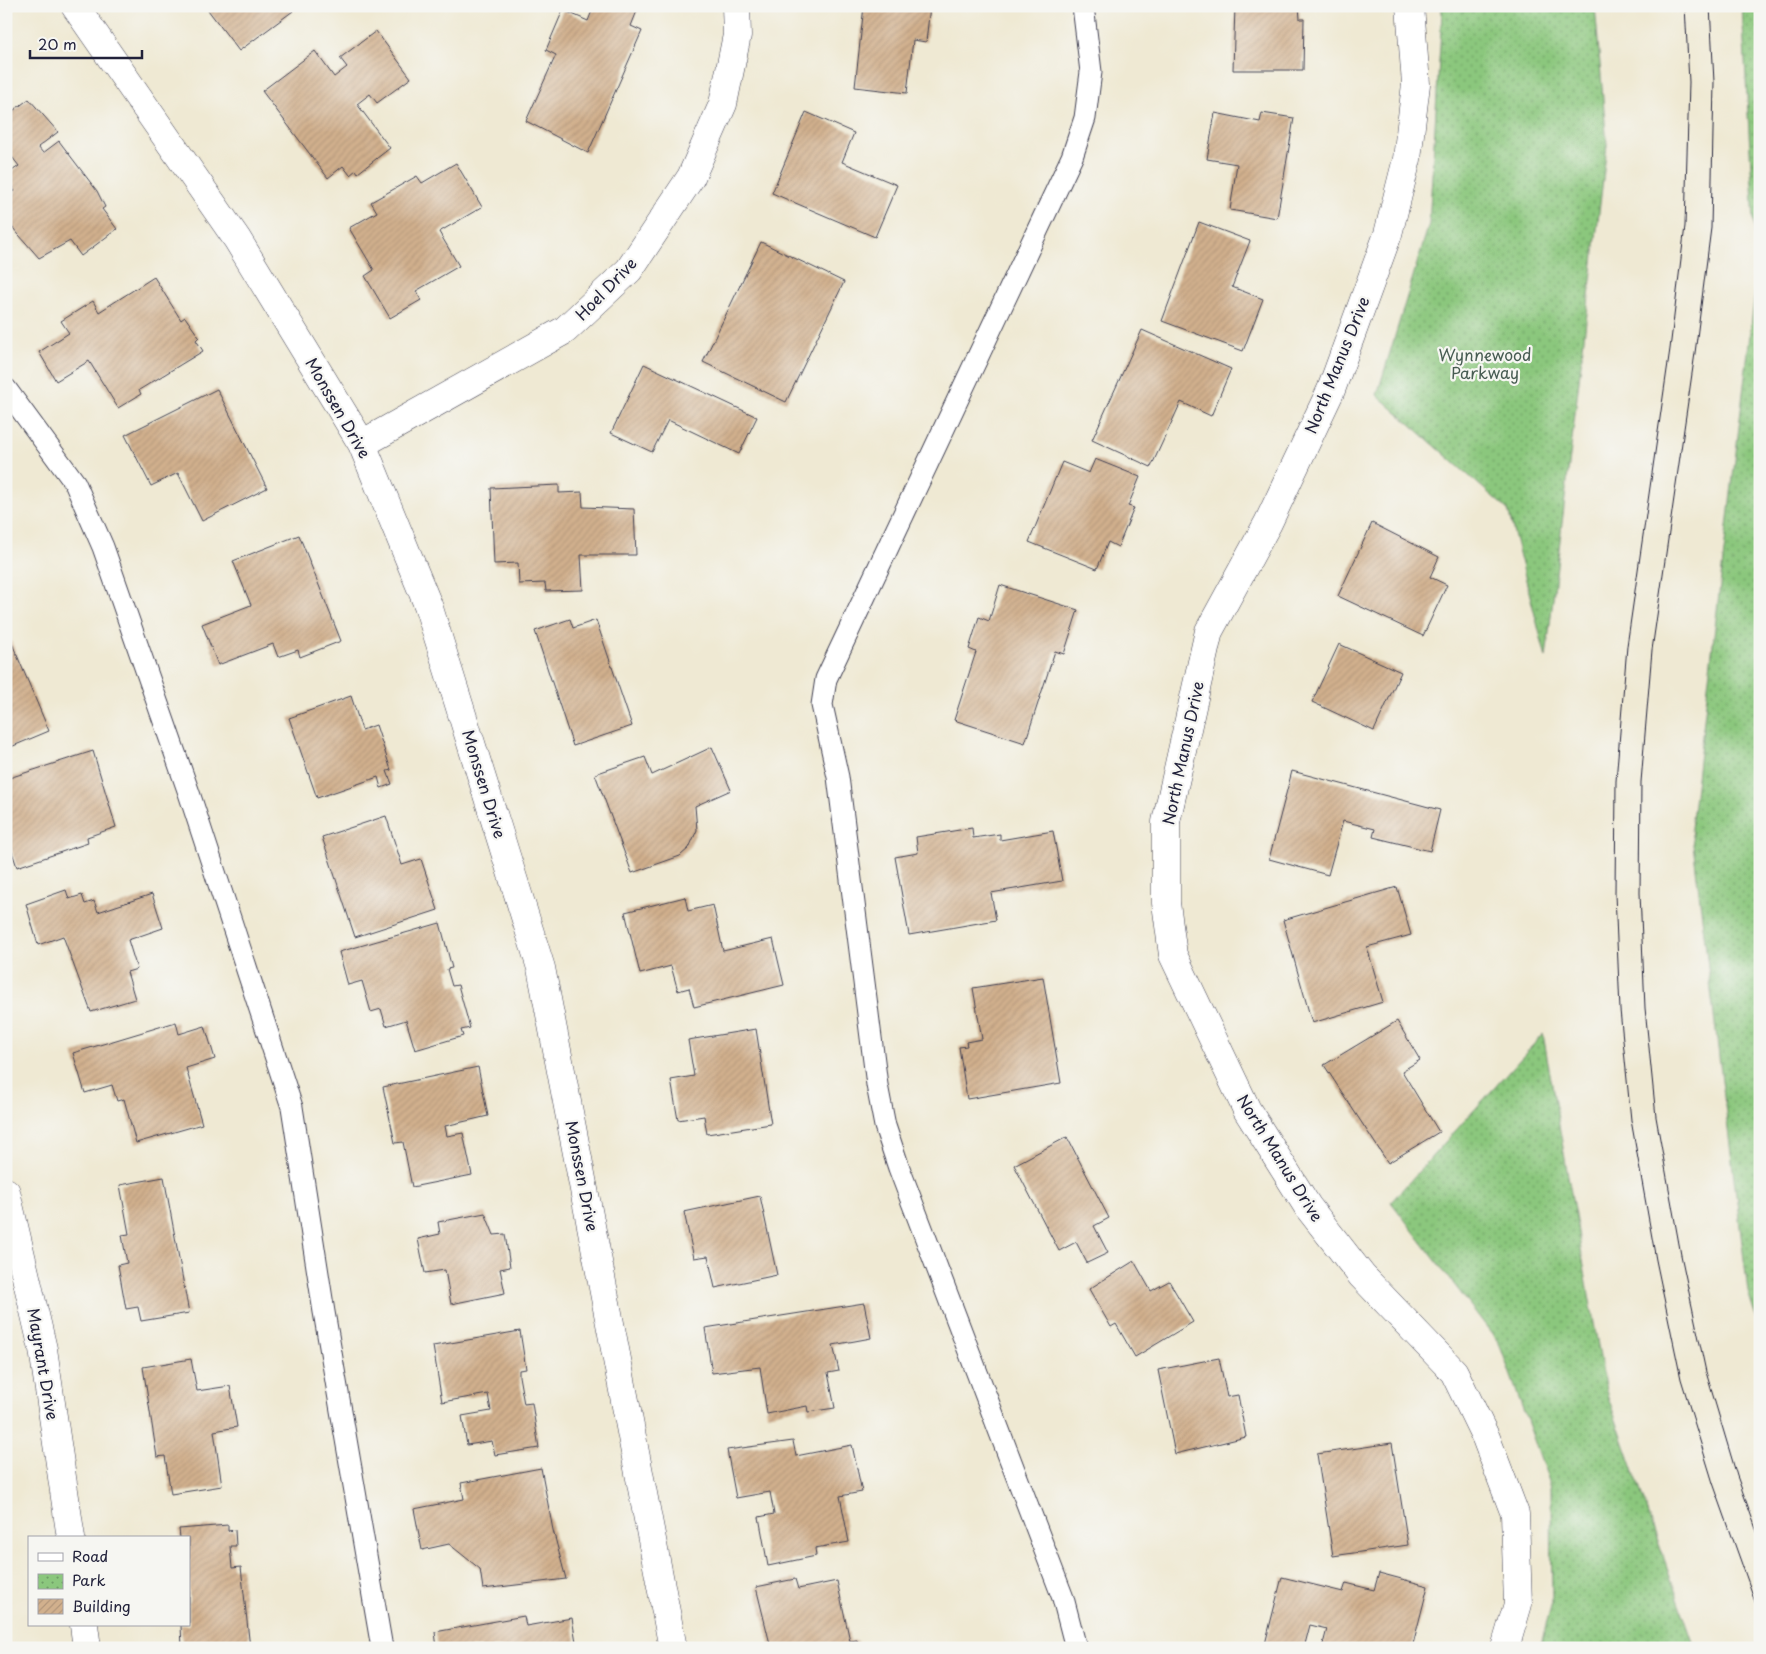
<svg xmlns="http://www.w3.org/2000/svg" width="1766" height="1654" font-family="'Playpen Sans',sans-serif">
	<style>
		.park { fill: url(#park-dots); stroke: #56745c }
		.building { fill: url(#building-hatch) }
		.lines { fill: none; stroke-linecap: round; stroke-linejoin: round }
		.service-casing { stroke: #414052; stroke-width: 23 }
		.minor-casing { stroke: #414052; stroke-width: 29 }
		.service { stroke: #fff; stroke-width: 21 }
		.minor { stroke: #fff; stroke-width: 28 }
		.tram { stroke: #22223b; stroke-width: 1 }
		.labels { text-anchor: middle; stroke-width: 4.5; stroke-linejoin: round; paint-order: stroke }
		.street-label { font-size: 16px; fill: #22223b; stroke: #f6f6f2 }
		.park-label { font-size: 16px; fill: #475c52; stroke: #f6f6f2 }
	</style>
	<defs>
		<pattern id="park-dots" width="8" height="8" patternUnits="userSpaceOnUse" patternTransform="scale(1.25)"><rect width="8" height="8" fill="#8bc77d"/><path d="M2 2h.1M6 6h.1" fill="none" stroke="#71a168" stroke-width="1.8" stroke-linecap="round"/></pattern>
		<pattern id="building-hatch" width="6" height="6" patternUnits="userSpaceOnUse" patternTransform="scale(1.25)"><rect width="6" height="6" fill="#d1b08d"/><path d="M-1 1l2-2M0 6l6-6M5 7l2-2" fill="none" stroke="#b3977b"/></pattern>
	</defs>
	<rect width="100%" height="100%" fill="#f6f6f2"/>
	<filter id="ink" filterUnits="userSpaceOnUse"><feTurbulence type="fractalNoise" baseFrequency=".02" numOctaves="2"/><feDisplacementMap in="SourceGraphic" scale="10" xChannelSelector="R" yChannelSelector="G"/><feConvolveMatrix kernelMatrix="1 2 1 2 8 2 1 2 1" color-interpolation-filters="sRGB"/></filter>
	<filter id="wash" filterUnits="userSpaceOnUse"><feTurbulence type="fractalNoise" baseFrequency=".0096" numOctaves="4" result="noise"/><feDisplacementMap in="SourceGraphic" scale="20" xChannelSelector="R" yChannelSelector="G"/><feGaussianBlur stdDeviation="1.12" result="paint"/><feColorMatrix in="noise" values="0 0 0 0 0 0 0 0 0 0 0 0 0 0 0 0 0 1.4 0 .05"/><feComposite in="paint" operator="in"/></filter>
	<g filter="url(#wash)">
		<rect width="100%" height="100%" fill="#efe9d3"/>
		<!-- park -->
		<path class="park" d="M1441,6H1595L1607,145L1546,658L1508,510L1377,395L1429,224L1442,12Z
			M1742,6H1760V1329L1748,1292L1691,828L1757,276Z
			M1543,1034L1606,1391L1695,1648H1540L1552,1603L1551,1487L1499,1343L1391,1202Z"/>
		<g id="blocks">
			<!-- building -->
			<path class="building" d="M205,6H289L293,11L239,51Z
				M594,6H639L631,26L642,31L588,153L526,121L556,55L546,50L563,10L588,21Z
				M864,6H930L926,42L913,40L907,93L855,87Z
				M1235,6H1299L1300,19H1304L1303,70H1233Z
				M376,31L411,78L377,103L370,94L357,104L390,148L358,173L356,170L350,175L343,166L328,178L262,91L315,51L334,77L347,67L340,58Z
				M29,99L58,132L38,147L43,153L59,141L97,191L105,207L102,209L117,229L81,256L70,241L39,258L6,220V198L15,191L6,180V175L19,166L6,149V116Z
				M806,112L854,133L842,162L897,185L875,237L772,193Z
				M1215,113L1260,122L1262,113L1294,118L1277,218L1230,210L1237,164L1207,159Z
				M456,163L482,207L439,232L459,266L416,291L421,300L390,318L365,276L374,270L349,228L377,212L371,202L417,176L422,183Z
				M1199,222L1250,241L1232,287L1263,299L1243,351L1162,321Z
				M761,242L844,282L786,402L703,362Z
				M154,277L181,320L185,317L199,337L196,340L203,351L139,390L141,394L118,408L89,361L56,381L39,352L69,333L61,321L93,301L99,312Z
				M1142,330L1231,369L1211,416L1181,402L1151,467L1092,440Z
				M644,364L757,417L739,454L668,420L652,452L611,433Z
				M217,389L267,488L202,521L178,473L151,486L125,435Z
				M1095,459L1140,477L1128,506L1134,508L1118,547L1108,542L1097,569L1029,542L1062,462L1089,473Z
				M559,485V493L582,492L583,507L634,509L636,555H581L583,590L546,591L545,583L519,584L518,563L494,564L491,488Z
				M1372,523L1439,557L1430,577L1447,585L1423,636L1338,596Z
				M299,535L341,641L300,657L298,650L278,657L273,644L218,665L202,624L251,605L233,561Z
				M1000,585L1078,610L1064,654L1055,651L1025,743L954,720L976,652L969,649L979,617L989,621Z
				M570,619L573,628L596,620L632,726L573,746L535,631Z
				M8,634L49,731L6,749V635Z
				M1339,644L1401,672L1374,731L1312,702Z
				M351,696L362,730L376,725L391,770L387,771L392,784L381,788L378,777L317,798L289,718Z
				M712,747L731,790L695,806L697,830L689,848L680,856L632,873L595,774L645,757L652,775Z
				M93,751L116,827L87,837L88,843L17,867L6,834V779Z
				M1292,771L1440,810L1430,851L1373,837L1375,829L1343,821L1328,875L1269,859Z
				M386,816L402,865L421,859L438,910L355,937L322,837Z
				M972,828L973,838L1000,834V840L1053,831L1062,881L991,893L996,920L909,935L895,857L918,853L916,837Z
				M1397,887L1411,935L1367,947L1383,1002L1312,1023L1283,920Z
				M66,890L69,899L82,895L85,904L94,901L98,912L152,894L163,928L128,940L137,969L127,972L135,999L91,1012L63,936L38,945L26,904Z
				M685,897L688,911L713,905L723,951L773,939L784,985L694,1007L689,988L678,991L671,966L640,974L625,912Z
				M440,923L452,968L447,969L452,986L458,985L470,1028L461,1030L463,1036L415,1050L406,1020L386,1026L381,1009L371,1012L362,981L348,985L339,952Z
				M1043,977L1061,1083L967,1099L959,1047L967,1046L966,1042L982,1039L973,988Z
				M1397,1021L1420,1060L1402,1071L1439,1132L1388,1163L1324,1065Z
				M176,1022L179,1034L205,1026L215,1059L186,1068L202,1124L136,1143L124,1099L117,1101L112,1085L85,1093L73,1053Z
				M756,1029L771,1124L707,1134L704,1116L678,1120L671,1080L694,1076L688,1040Z
				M478,1067L488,1116L445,1126L447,1136L463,1133L472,1175L412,1187L403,1142L395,1143L383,1087Z
				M1067,1137L1109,1218L1094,1226L1108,1253L1087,1263L1076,1242L1059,1251L1014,1165Z
				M164,1177L189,1313L141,1321L138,1307L126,1309L118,1265L127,1263L122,1235L129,1234L120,1185Z
				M760,1196L777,1275L715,1288L708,1256L694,1258L684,1212Z
				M485,1213L494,1235L505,1234L510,1267L500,1269L505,1293L451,1304L445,1270L425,1273L418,1239L440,1234L438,1222Z
				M1134,1261L1151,1291L1169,1281L1193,1322L1135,1357L1116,1324L1111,1327L1089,1289Z
				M864,1303L871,1338L833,1345L839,1371L828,1373L835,1408L808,1412L807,1406L767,1414L760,1367L712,1373L705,1328Z
				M520,1331L526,1369L519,1370V1376L524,1404L532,1403L539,1448L495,1455L492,1441L467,1445L462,1416L491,1411L488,1394L442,1402L433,1346Z
				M1219,1358L1227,1397L1238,1395L1246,1437L1175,1454L1158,1370Z
				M191,1359L197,1391L230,1386L237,1427L214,1431L222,1486L171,1494L165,1456L157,1457L143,1367Z
				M793,1441L796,1456L852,1445L862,1492L840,1496L849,1542L815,1548L816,1556L768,1566L759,1517L774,1514L770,1492L736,1498L727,1450Z
				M1392,1443L1408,1545L1333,1556L1317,1454Z
				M541,1468L553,1530L566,1579L483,1589L480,1569L449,1544L422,1550L414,1509L464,1499L461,1483Z
				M228,1525V1531L235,1530L236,1546H230L232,1568L241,1567L250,1648H182L181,1625H189V1538H180L179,1529Z
				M1379,1573L1428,1586L1412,1648H1322L1327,1629L1310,1625L1304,1648H1264L1282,1577L1343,1592L1346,1583L1374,1590Z
				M795,1579L798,1589L837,1581L850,1641L857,1640L859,1648H771L756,1587Z
				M524,1616L526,1626L572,1618L577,1648H437L435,1632Z"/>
		</g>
	</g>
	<g filter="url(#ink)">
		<use href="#blocks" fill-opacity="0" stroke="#414052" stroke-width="1"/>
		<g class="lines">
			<!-- service casing -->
			<g class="service-casing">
				<path id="service" d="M6,389L75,483L103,547L189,793L292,1107L324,1312L382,1648
					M1076,1648L1063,1598L899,1168L885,1126L877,1085L838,777L822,705L826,679L1072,157L1085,118L1091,72L1083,6"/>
			</g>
			<!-- minor casing -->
			<g class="minor-casing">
				<path id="minor" d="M75,6L237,239L362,444L428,605L541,968L673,1648
					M1410,6L1416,84L1407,159L1388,234L1331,390L1268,523L1209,631L1166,822V903L1173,955L1247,1110L1308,1207L1362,1276L1454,1372L1486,1438L1515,1514L1518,1604L1505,1648
					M362,444L565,330L629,270L691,177L723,104L737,35L736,6
					M6,1192L43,1349L71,1538
					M84,1625L87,1648"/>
			</g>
			<!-- service -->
			<use href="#service" class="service"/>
			<!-- minor -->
			<use href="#minor" class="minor"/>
			<!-- tram -->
			<path class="tram" d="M1685,6L1689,82L1685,226L1670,349L1627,646L1616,781L1615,894L1620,1010L1631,1120L1656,1260L1681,1379L1713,1483L1760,1615
				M1710,6L1714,82L1711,228L1695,353L1652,650L1641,782L1640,893L1645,1008L1656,1117L1681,1255L1706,1372L1737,1476L1760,1540"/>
		</g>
	</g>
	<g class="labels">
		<!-- street labels -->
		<g class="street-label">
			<text transform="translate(606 289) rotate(-46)" y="6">Hoel Drive</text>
			<text transform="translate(1337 365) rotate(-68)" y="6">North Manus Drive</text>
			<text transform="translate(338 408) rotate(60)" y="6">Monssen Drive</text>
			<text transform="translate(1183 753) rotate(-78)" y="6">North Manus Drive</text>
			<text transform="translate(484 784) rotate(73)" y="6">Monssen Drive</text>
			<text transform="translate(1280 1158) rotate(58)" y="6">North Manus Drive</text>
			<text transform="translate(582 1176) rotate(79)" y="6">Monssen Drive</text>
			<text transform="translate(43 1364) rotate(80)" y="6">Mayrant Drive</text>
		</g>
		<!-- park labels -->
		<g class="park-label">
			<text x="1485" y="361">Wynnewood<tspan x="1485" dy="18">Parkway</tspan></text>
		</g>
	</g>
	<!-- margin -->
	<rect width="1766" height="1654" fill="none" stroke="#f6f6f2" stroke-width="25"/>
	<!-- legend -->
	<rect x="28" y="1536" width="162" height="90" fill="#f6f6f2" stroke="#a1a1a9"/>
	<rect x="38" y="1553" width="25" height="8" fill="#ffffff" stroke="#a1a1a9"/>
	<text x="72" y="1562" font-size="15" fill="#22223b">Road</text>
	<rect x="38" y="1574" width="25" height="15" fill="url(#park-dots)" stroke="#a1a1a9"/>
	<text x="72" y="1586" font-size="15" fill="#22223b">Park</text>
	<rect x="38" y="1599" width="25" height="15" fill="url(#building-hatch)" stroke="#a1a1a9"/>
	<text x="72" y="1612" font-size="15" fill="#22223b">Building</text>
	<!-- scale -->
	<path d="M30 50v8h112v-8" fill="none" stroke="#22223b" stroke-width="2.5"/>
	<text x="38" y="50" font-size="15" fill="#22223b" stroke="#f6f6f2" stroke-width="4" paint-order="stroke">20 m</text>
</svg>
